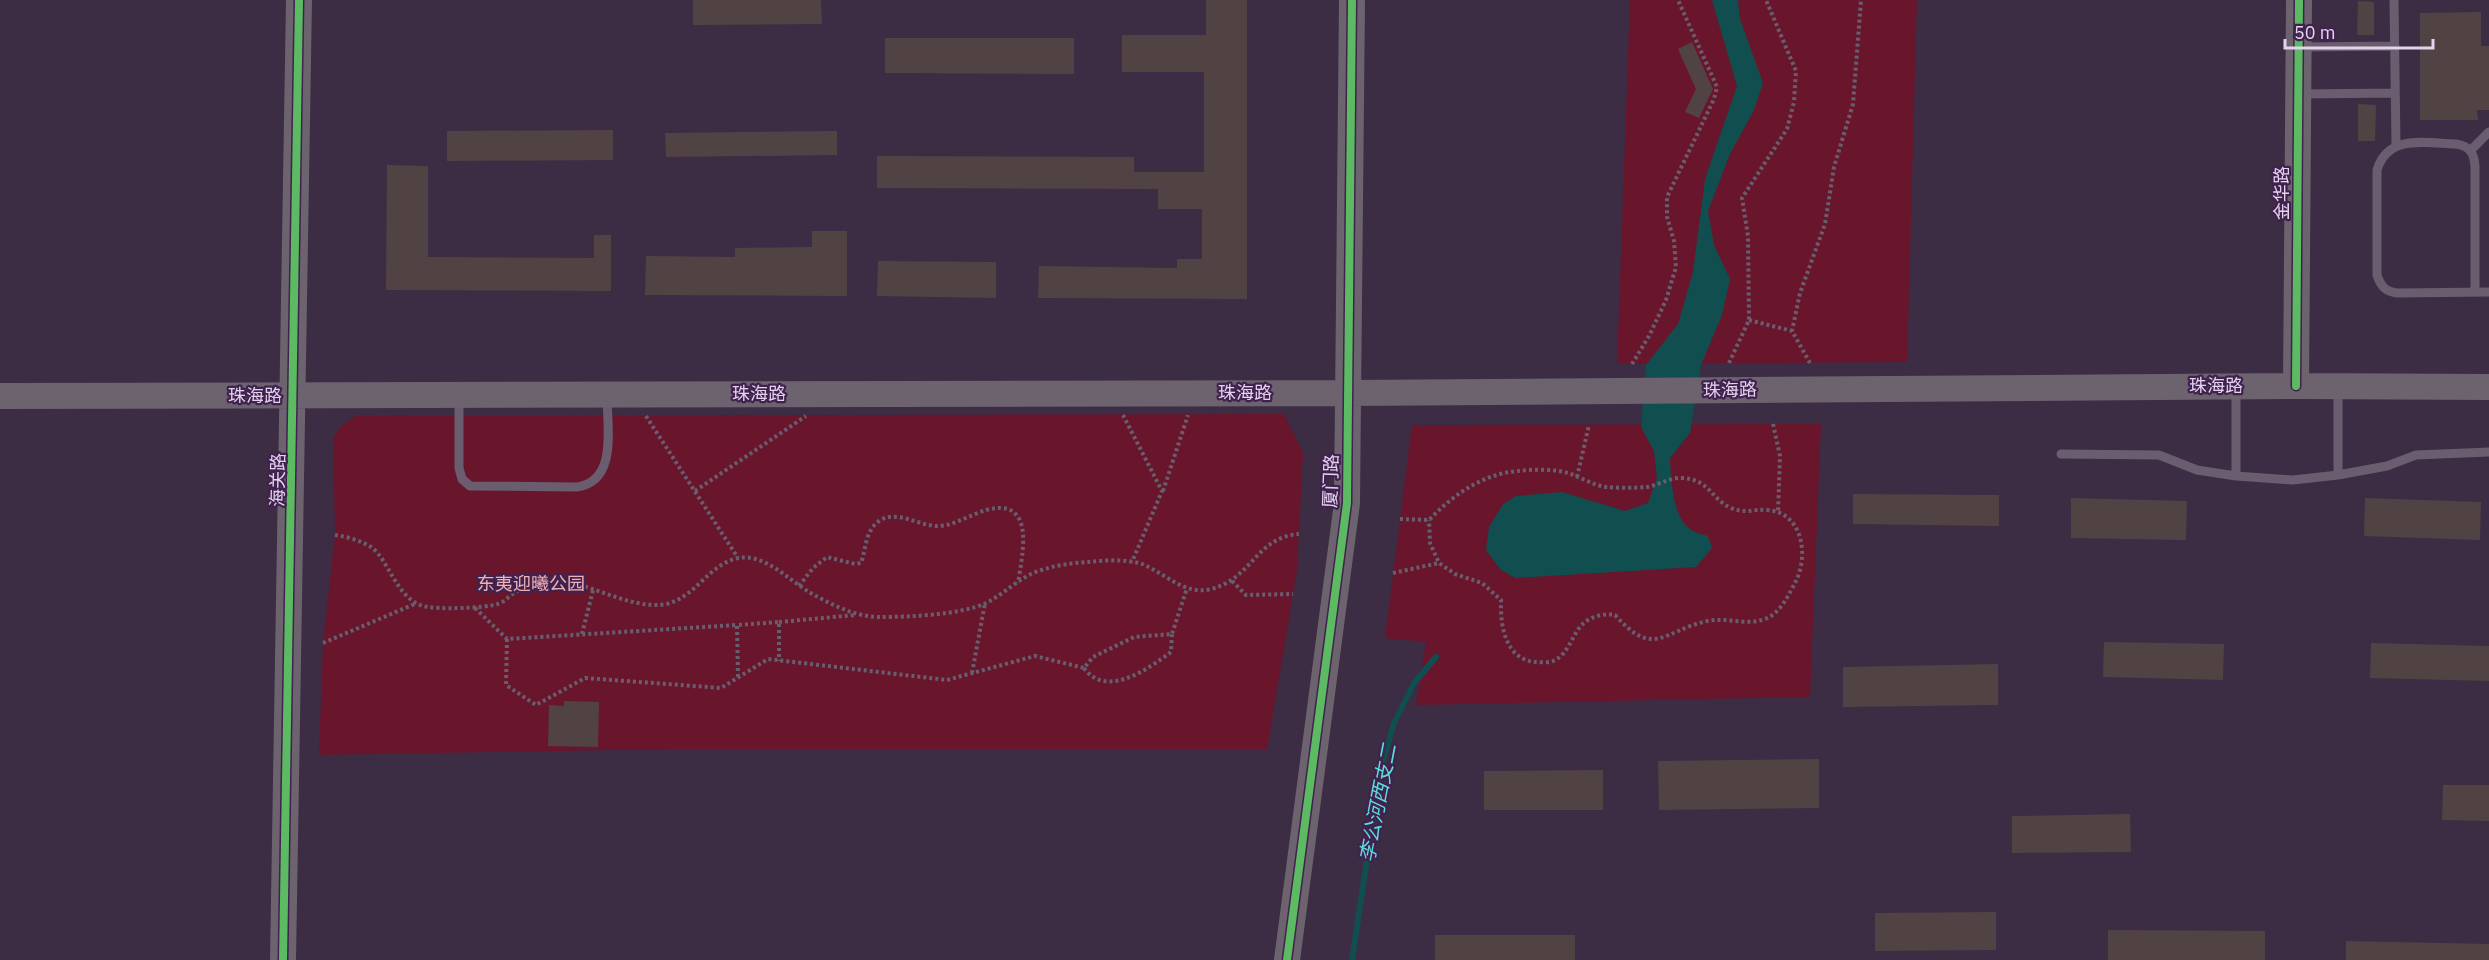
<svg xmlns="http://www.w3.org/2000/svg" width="2489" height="960" font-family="'IBM Plex Sans','Noto Sans SC',sans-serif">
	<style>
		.green { fill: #69162c }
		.water { fill: #114e50 }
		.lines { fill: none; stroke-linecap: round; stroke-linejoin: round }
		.stream { stroke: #114e50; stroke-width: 6 }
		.building { fill: #514344 }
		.path { stroke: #695e6e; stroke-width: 4; stroke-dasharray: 3 3; stroke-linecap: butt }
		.lane { stroke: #695d6f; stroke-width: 9 }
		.secondary { stroke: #6c636f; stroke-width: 26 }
		.cycleway-casing { stroke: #40224e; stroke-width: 11 }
		.cycleway { stroke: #5cba63; stroke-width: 8 }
		.labels { text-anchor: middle; stroke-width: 4.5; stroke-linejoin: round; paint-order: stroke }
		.street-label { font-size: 18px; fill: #e5d3ee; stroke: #40224e }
		.park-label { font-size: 18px; fill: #f1b0b5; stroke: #40224e }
		.water-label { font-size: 20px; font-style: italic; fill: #5cdddc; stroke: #40224e }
	</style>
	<rect width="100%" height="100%" fill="#3c2c44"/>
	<!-- green -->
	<path class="green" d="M1630,0H1917L1907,362L1617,364Z
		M1284,414L1303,453L1297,570L1267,749H668L319,755L323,643L335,535L333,438L343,424L356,416Z
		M1821,424L1810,697L1416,705L1426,642L1385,638L1412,425Z"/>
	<!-- water -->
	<path class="water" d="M1712,0H1738L1740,19L1763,83L1754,110L1730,154L1708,211L1714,245L1730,279L1722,315L1701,365L1690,433L1670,458C1671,477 1672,517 1690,529C1695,533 1702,534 1708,536L1712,548L1696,567L1515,578L1500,569L1486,550L1489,527L1503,504L1516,496L1562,492L1625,511L1648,503L1657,478L1654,451L1641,427L1646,365L1678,324L1693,272L1705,179L1737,86Z"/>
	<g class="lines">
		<!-- stream -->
		<path class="stream" d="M1352,960L1380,772L1394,723L1414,683L1436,657"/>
	</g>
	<!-- building -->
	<path class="building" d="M693,0H821L822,24L693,25Z
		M1206,0H1247V299L1038,298L1039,266L1177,268V259H1202V209H1158V189L877,188V156L1134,157V172H1204V72H1122V35H1206Z
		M2358,1L2374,2V35H2357Z
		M2481,12V46H2489V110H2477L2478,120H2420V13Z
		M885,38H1074V74L885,73Z
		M1692,42L1713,89L1699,118L1685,112L1696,89L1678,49Z
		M2358,104L2376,105L2375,141H2358Z
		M613,130V160L447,161V131Z
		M837,131V155L666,157L665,133Z
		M387,165L428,166V257L594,258V235H611V291L386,290Z
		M812,231H847V296L645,295L646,256L735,257V248L812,247Z
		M878,261L996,262V298L877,296Z
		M1853,494L1999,495V526L1853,524Z
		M2071,498L2187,501L2186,540L2071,538Z
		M2365,498L2481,502L2480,540L2364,536Z
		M2104,642L2224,644L2223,680L2103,677Z
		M2371,643L2489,646V681L2370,678Z
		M1998,664V705L1843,707V667Z
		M564,701L599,702L598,747L548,746L549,705L564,706Z
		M1819,759V808L1659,810L1658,761Z
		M1603,770V810H1484V771Z
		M2443,785H2489V821L2442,820Z
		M2130,814L2131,852L2012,853V816Z
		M1996,912V950L1875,951V913Z
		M2108,930L2265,931V960H2108Z
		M1435,935H1575V960H1435Z
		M2346,941L2489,944V960H2346Z"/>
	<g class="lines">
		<!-- path -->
		<path class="path" d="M1749,320L1792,331
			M1729,363L1749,320L1748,236L1742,198L1787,129L1794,102L1796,71L1766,0
			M1810,363L1792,331L1800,293L1825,224L1834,167L1853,104L1861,0
			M1632,364L1649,336L1666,300L1676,267L1674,241L1667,217V197L1714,99L1717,87L1678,0
			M1123,415L1162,491L1132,562
			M646,416L738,558
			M1773,424L1780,456L1778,512
			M1577,477L1589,425
			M695,491L806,416
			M1163,491L1188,415
			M1400,519L1429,520C1453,495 1482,474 1518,471C1532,469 1555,469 1568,473C1580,477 1593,485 1606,487C1619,488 1635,488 1647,487C1659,485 1671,477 1683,478C1710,480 1711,499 1731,508C1745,514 1753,509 1767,510C1802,512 1809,554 1796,581C1789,594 1781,613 1765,619C1746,626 1727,617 1707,621C1663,631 1654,659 1615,615C1605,613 1593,616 1585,622C1572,632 1570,654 1553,661C1548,663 1540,662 1535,662C1505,659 1500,625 1501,600L1482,583L1455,574L1439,563L1430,543L1429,520
			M335,535C347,537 360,540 371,547C388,558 396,598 423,606C435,610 487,608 498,604C503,603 507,598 511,595C521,589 534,581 545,580C583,577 628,611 666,604C695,598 709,564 738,558C764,553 789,580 809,592C830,604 855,617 880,617C908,617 960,615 986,603C1002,595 1015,582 1031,574C1049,566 1070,563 1089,562C1105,560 1126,559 1142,564C1165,573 1185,596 1211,589C1252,579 1256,537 1299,534
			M1393,573L1439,563
			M1232,581L1246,595L1293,594
			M799,586L813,568L827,557L855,564L861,563C866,549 865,531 879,521C896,509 919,526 937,526C953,526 970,515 986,510C1037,496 1022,556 1018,583
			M475,608L507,639L737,625
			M779,622L856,615
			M582,634L593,590
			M507,639L506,685L536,705L585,678L721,688L768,659L947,680L1035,656L1084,668L1093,657L1134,637L1172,634L1187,588
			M323,643L417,603
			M1084,668C1106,699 1148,669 1171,652L1172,634
			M972,673L985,603
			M738,677L737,625L779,622V661"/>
		<!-- lane -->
		<path class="lane" d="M2394,0L2396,145
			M2301,47L2395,46
			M2299,94L2395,93
			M2471,150L2489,132
			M2475,292V166C2474,152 2469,146 2456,144C2425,143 2388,134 2377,170V275C2381,287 2386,292 2398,293L2489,292
			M2338,388V475
			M2236,389V476
			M459,397V468L462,479L470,486L577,487C618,481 607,427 607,396
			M2061,454L2159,455L2197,470L2236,476L2293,480L2338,475L2387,466L2416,455L2489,452"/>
		<!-- secondary -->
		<path class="secondary" d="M2296,386L2299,0
			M0,396L1348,393L2296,386L2489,387
			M283,960L299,0
			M1287,960L1347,503L1352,0"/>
		<!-- cycleway casing -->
		<g class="cycleway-casing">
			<path id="cycleway" d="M2296,386L2299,0
				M283,960L299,0
				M1287,960L1347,503L1352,0"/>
		</g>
		<!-- cycleway -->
		<use href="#cycleway" class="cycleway"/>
	</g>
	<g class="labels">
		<!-- street labels -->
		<g class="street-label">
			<text transform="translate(2282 193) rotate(-90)" y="6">金华路</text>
			<text x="2216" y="392">珠海路</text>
			<text transform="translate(1730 390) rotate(-1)" y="6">珠海路</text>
			<text x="1245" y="399">珠海路</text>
			<text x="759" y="400">珠海路</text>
			<text x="255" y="402">珠海路</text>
			<text transform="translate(278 480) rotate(-89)" y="6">海关路</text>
			<text transform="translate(1331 481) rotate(-88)" y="6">厦门路</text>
		</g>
		<!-- park labels -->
		<g class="park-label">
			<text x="531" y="590">东夷迎曦公园</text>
		</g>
		<!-- water labels -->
		<g class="water-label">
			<text transform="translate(1378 803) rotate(-79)" y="7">李公河西支二</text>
		</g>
	</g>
	<!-- scale -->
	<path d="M2285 39v9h148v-9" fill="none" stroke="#e5d3ee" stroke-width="3"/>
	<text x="2294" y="39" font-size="18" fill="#e5d3ee" stroke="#40224e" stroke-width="4.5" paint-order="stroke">50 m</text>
</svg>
